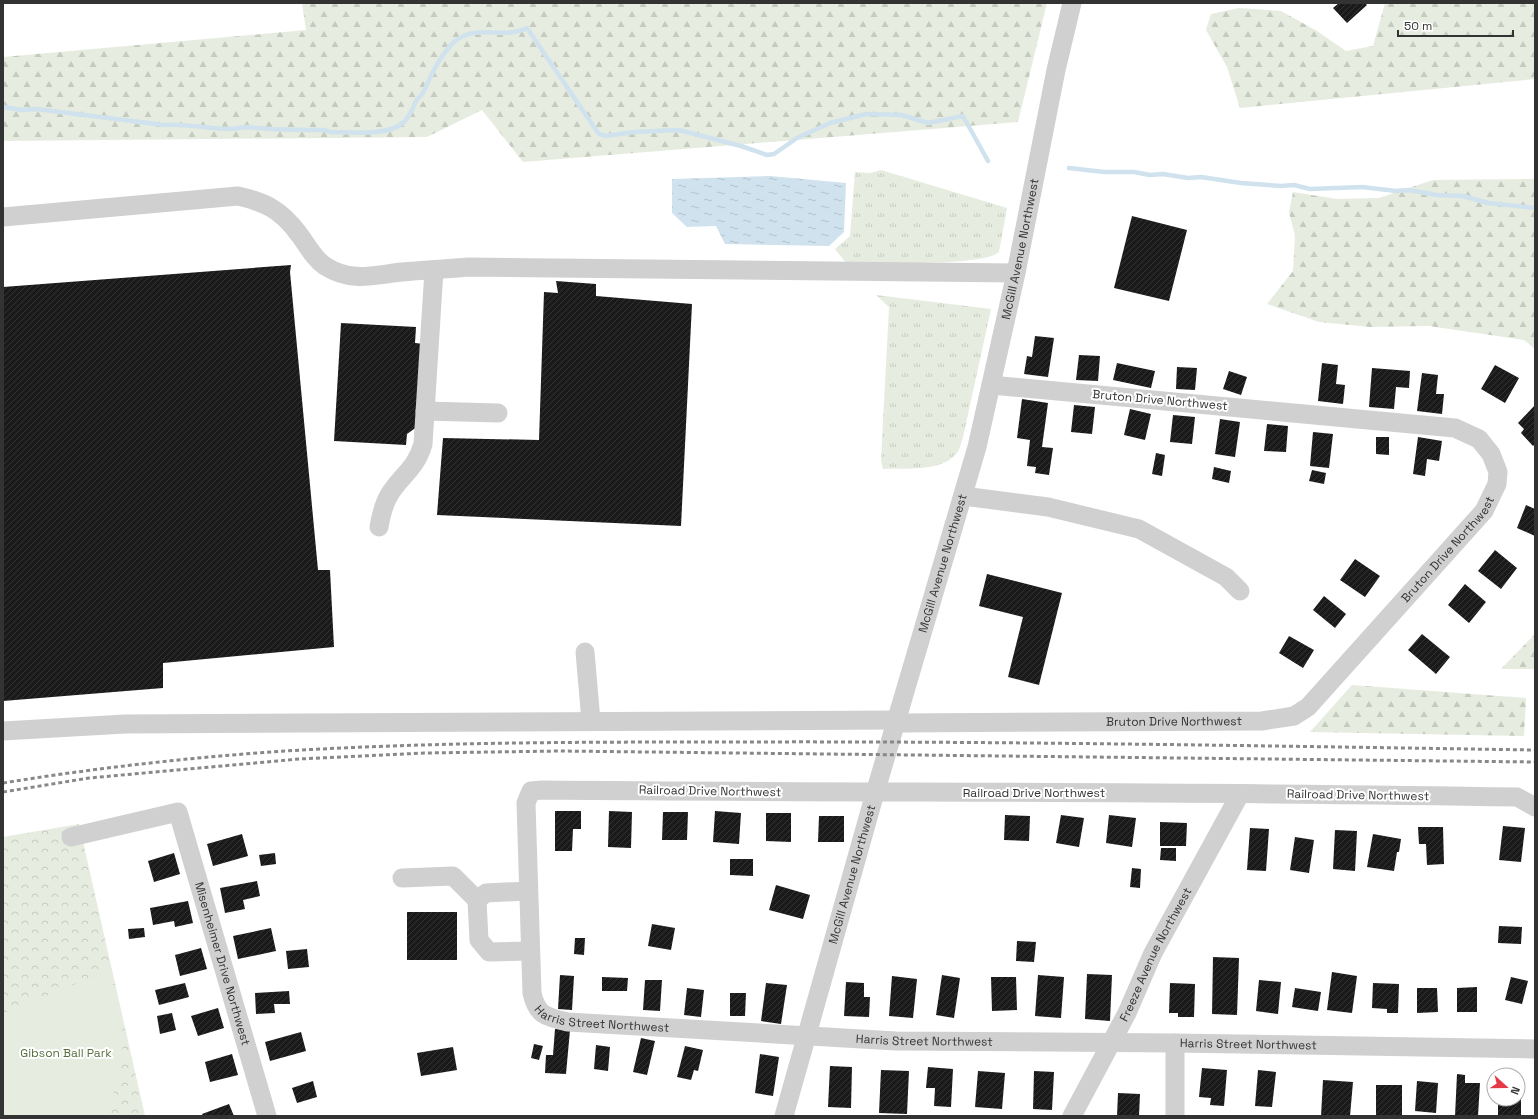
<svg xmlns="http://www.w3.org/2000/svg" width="1538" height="1119" font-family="'Space Grotesk',sans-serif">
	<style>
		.grass { fill: url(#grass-tufts) }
		.forest { fill: url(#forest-firs) }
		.park { fill: url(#park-crowns) }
		.pitch { fill: #e6ecdf }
		.water { fill: url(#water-ripples) }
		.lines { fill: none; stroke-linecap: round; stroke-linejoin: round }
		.stream { stroke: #cfe2ee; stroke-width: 4.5 }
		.building { fill: url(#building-hatch) }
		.minor { stroke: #d0d0d0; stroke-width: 19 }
		.rail { stroke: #888; stroke-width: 3; stroke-dasharray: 4 3; stroke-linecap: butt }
		.labels { text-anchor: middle; stroke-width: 4; stroke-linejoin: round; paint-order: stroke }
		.street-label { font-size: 12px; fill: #333; stroke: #fff }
		.park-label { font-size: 12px; fill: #56703f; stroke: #fff }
	</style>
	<defs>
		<pattern id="grass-tufts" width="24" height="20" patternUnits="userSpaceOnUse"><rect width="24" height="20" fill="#e6ecdf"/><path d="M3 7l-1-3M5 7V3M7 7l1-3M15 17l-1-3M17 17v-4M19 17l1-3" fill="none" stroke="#c6cbc0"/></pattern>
		<pattern id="forest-firs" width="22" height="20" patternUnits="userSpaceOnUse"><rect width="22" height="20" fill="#e6ecdf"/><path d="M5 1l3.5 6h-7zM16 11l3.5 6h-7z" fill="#c6cbc0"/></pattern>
		<pattern id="park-crowns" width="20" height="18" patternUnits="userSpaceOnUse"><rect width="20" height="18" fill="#e6ecdf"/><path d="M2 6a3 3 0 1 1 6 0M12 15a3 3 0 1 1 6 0" fill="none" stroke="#c6cbc0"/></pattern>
		<pattern id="water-ripples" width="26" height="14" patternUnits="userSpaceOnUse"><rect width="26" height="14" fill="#cfe2ee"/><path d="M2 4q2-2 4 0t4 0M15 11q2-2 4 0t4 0" fill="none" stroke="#b2c2cd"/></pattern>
		<pattern id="building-hatch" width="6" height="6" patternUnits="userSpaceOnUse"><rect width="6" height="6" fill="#1a1a1a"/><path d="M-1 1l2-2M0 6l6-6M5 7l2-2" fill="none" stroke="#333"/></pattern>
	</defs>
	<rect width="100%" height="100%" fill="#fff"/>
	<!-- grass -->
	<path class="grass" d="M881,170L1007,208L999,252C983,267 874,262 846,263L835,249L850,236L855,172L870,173Z
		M876,295L991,309L963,437C961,443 960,450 956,454C941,472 905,468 883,469L881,460L889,307Z"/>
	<!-- forest -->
	<path class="forest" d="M302,3H1047L1018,122L523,162L482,110L427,137L3,141V57L306,30Z
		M1385,3H1535V79L1240,108L1227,67L1206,30L1211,14L1239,8L1281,11L1317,31L1346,51L1373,46Z
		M1535,179V349L1524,340L1429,326L1370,327L1319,322L1267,304L1293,271L1295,236L1289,212L1293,192L1337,199L1379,198L1433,180Z
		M1535,634V669H1501Z
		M1352,685L1526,698L1524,736L1310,732Z"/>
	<!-- park -->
	<path class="park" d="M79,824L145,1116H3V837Z"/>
	<!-- pitch -->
	<path class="pitch" d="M108,971C128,1020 129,1069 103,1116H3V1013Z"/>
	<!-- water -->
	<path class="water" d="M770,176L846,183L844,232L829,246L725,244L716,226L687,227L672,213V179Z"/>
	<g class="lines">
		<!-- stream -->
		<path class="stream" d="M3,107L23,110L36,109L164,125C185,123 208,129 229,129C235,129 242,127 247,127C272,130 299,130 324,130L330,132C350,132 388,137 404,122C410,116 413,108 416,101C418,98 420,97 422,94C425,90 427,85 429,80C435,67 443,52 454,42C475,23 504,40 527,28L594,127L599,134L606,136L634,132L679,130L741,146L767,155L774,154L797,138L830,123L866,114L902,115L928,123L963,116L988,161
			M1069,168L1104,172H1134L1150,175L1163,174L1188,178L1201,177L1241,183L1281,186L1294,185L1310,189L1362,187L1396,191L1409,190L1437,195L1463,196L1488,203L1535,208"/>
	</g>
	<!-- building -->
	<path class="building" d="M1339,3H1365L1367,5L1347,23L1333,8Z
		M1132,216L1187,230L1169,301L1114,288Z
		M291,265L290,272L318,570H330L334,647L163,663V688L3,701V287Z
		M556,281L596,284V296L692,304L681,526L437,515L443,438L539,440L544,292L558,293Z
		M341,323L416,327L415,343L425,344L421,424L407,434L406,445L334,441Z
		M1035,336L1054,338L1048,377L1024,374L1027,356L1032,357Z
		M1079,355L1100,356L1098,381L1076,380Z
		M1117,363L1155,371L1151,388L1113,380Z
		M1322,363L1338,365L1336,384L1345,385L1343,404L1318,401Z
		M1495,365L1519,378L1505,403L1481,389Z
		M1177,367L1197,368L1195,390L1176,389Z
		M1372,368L1410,371L1409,388L1396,387L1394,409L1369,407Z
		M1229,371L1247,377L1241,395L1223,389Z
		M1422,373L1438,375L1436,394H1444L1442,414L1417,411Z
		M1022,399L1048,403L1042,447L1053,448L1049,475L1035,473L1036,467L1027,466L1030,440L1017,438Z
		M1074,405L1095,407L1092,434L1071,432Z
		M1535,405V444L1533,446L1521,433L1524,429L1518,423Z
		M1130,409L1151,414L1145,440L1124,435Z
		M1173,415L1195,417L1192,444L1170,442Z
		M1220,419L1240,422L1235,457L1215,454Z
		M1267,424L1288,426L1286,452L1264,451Z
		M1313,432L1333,434L1329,468L1310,466Z
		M1376,437H1389V455L1376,454Z
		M1418,437L1442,441L1439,461L1427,459L1425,476L1413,474Z
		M1156,453L1165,455L1162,476L1152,474Z
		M1214,467L1231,471L1229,483L1212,479Z
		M1312,470L1326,473L1324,484L1309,481Z
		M1526,505L1535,509V536L1517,528Z
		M1495,550L1517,568L1501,589L1478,571Z
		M1355,559L1380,576L1365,597L1340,580Z
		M987,574L1062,593L1039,685L1008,677L1023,617L979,606Z
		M1465,584L1486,602L1469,623L1448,605Z
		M1324,596L1346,614L1335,628L1313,610Z
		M1422,634L1450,657L1436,674L1408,650Z
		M1289,636L1314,650L1303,668L1279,653Z
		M555,811H581V829H573L572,851H555Z
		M609,811L632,812L631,848L608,847Z
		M715,811L741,813L739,844L713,842Z
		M663,812H688L687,840H662Z
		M766,813H791V842L766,841Z
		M1005,815L1030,816L1029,841L1004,840Z
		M1061,815L1084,818L1079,847L1056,843Z
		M1109,815L1136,818L1132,847L1106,843Z
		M819,816H844V842H818Z
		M1160,822L1187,823L1186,846H1160Z
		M1503,826L1525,828L1521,862L1499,860Z
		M1418,827H1443L1444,864L1427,865L1426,844H1419Z
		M1250,828L1269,829L1266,871L1247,870Z
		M1335,830L1357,831L1355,871L1333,869Z
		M242,834L248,856L213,866L207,844Z
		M1373,834L1401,839L1399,852H1397L1394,871L1367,867Z
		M1295,837L1314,840L1309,873L1290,870Z
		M1161,848H1176V861L1160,860Z
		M174,853L180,874L154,882L148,861Z
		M275,853L276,864L261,866L259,855Z
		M730,859H753V876L730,875Z
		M1132,868L1141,869L1140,888L1130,887Z
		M257,881L260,896L243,900L245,909L225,913L220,888Z
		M776,885L810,895L803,919L769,910Z
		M188,901L193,923L175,927L174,921L153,925L150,908Z
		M407,912H457V960H407Z
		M652,924L675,928L671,950L648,946Z
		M1499,926L1522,927L1521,944L1498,943Z
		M144,928L145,937L129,939L128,929Z
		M271,928L276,951L238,959L233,936Z
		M575,938H585L584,955L574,954Z
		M1017,941L1036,942L1034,962L1016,961Z
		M201,948L207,969L180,976L175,955Z
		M307,949L309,967L288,969L286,951Z
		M1213,957L1239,958L1237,1015L1212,1014Z
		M1332,972L1357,976L1352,1013L1327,1010Z
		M1087,974L1112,975L1110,1021L1085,1019Z
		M560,975L574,976L572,1010L558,1009Z
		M942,975L960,978L954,1018L936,1015Z
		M1038,975L1064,977L1061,1018L1035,1016Z
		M892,976L917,979L913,1018L889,1016Z
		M602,977L628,978L627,991H602Z
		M991,977H1016L1017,1010L992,1011Z
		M1511,977L1528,981L1522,1004L1505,1000Z
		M645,980H662L660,1011L643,1010Z
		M1259,980L1281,982L1278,1014L1256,1011Z
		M846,982L864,983V997H870L869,1017L844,1016Z
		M185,983L189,997L159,1005L155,990Z
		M766,983L787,985L781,1024L761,1021Z
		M1170,983L1195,984L1194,1017H1178V1013H1169Z
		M1373,983L1399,984L1398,1013H1387V1009L1372,1008Z
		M1477,987V1012H1457V988Z
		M687,988L704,990L701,1017L684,1015Z
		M1295,988L1321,992L1318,1011L1292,1007Z
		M1417,988H1437L1438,1012L1417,1013Z
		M289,991L290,1004H274L275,1013L256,1014L255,993Z
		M730,993H746L745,1016H730Z
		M218,1008L224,1028L198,1036L191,1016Z
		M172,1013L176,1030L160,1034L157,1016Z
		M555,1029L570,1030L566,1074L545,1073L546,1055H553Z
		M301,1032L306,1051L270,1061L265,1042Z
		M641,1038L655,1041L647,1075L633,1072Z
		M534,1044L543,1046L539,1060L531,1058Z
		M596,1045L610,1047L608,1071L594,1069Z
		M685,1046L703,1050L698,1071L694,1070L691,1080L677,1077Z
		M453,1047L457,1070L421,1076L417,1053Z
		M232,1054L238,1075L210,1082L205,1062Z
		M760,1054L779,1057L773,1096L755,1093Z
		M830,1066L852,1067L851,1108L828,1107Z
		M928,1067L953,1069L951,1107L934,1106L935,1088H926Z
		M1202,1068L1227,1070L1224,1106L1210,1105L1211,1098L1199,1097Z
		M881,1070L909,1071L907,1114L879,1113Z
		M1258,1070L1276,1072L1272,1107L1255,1106Z
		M978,1071L1005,1073L1002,1109L975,1107Z
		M1034,1071L1054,1072L1052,1110L1033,1109Z
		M1457,1074L1465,1075V1083H1480L1478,1116H1455Z
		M1323,1080L1353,1082L1350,1116H1321Z
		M313,1081L317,1097L297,1103L292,1088Z
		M1417,1081L1438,1083L1436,1113L1415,1111Z
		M1376,1085H1402V1116H1376Z
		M1518,1087H1521V1116H1498V1099H1518Z
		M1118,1093L1140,1094L1139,1116H1117Z
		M229,1104L234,1116H203L202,1114Z"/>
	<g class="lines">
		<!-- minor -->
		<g class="minor">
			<path d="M3,217L238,196C265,202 281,210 298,233C307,244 313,258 325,266C352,283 373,275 402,272C424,270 447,269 469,267L1016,273"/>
			<path d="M425,411L498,413"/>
			<path d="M963,496L1048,507L1139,529L1226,577L1240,591"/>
			<path d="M379,527C381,515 384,502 391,492C404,473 416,468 423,444L434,270"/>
			<path d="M585,652L591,721"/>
			<path id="s1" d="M897,723L1262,721L1294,716L1308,707L1484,511L1497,484L1498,472L1491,454L1479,439L1455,428L991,385"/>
			<path d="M3,731L125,724L898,720"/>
			<path id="s2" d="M1535,807L1517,797C1192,791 867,793 542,790L531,791L526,803L532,993C537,1016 547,1017 568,1022L896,1041L1175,1043L1535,1049"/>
			<path id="s3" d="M71,837L178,812L267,1116"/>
			<path d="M402,878L453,876L477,900"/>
			<path d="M528,891L486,893L477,900L479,940L489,952L530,951"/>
			<path id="s4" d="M784,1116L875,793L977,447L1016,273L1056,70L1072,3"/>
			<path id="s5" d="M1072,1116L1127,1013L1153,953L1240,794"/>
			<path d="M1175,1116V1043"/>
		</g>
		<!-- rail -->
		<path class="rail" d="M3,783C102,767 202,756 302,750C445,742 589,742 733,742C1001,741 1268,746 1535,750
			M3,792L89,778L299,759L424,753L560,751L1535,762"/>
	</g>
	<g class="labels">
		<!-- street labels -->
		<g class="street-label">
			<text dy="4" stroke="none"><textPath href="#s4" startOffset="899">McGill Avenue Northwest</textPath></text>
			<text transform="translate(1160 400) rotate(5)" y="4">Bruton Drive Northwest</text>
			<text dy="4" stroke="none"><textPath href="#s1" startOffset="625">Bruton Drive Northwest</textPath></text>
			<text dy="4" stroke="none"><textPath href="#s4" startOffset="575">McGill Avenue Northwest</textPath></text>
			<text dy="4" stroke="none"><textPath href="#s1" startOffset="277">Bruton Drive Northwest</textPath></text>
			<text transform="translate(710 791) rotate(1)" y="4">Railroad Drive Northwest</text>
			<text x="1034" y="797">Railroad Drive Northwest</text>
			<text transform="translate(1358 795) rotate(1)" y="4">Railroad Drive Northwest</text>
			<text dy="4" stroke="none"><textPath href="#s4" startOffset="251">McGill Avenue Northwest</textPath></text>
			<text dy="4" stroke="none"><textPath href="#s5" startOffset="182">Freeze Avenue Northwest</textPath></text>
			<text dy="4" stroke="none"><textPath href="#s3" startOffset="268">Misenheimer Drive Northwest</textPath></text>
			<text dy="4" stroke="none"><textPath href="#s2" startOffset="1293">Harris Street Northwest</textPath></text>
			<text dy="4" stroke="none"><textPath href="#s2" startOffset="1617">Harris Street Northwest</textPath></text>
			<text dy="4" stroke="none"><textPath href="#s2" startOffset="1941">Harris Street Northwest</textPath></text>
		</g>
		<!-- park labels -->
		<g class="park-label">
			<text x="66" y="1057">Gibson Ball Park</text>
		</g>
	</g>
	<!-- border -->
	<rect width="1538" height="1119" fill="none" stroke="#333333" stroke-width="8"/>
	<!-- north arrow -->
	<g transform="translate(1506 1087) rotate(111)"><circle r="19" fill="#ffffff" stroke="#adadad"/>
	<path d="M0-3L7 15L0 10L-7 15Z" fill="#e63946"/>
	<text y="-6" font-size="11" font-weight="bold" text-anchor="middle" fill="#333333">N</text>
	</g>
	<!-- scale -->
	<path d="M1398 30v6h115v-6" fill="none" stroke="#333333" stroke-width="2"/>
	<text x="1404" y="30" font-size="12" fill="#333333" stroke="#ffffff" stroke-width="3" paint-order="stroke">50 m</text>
</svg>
